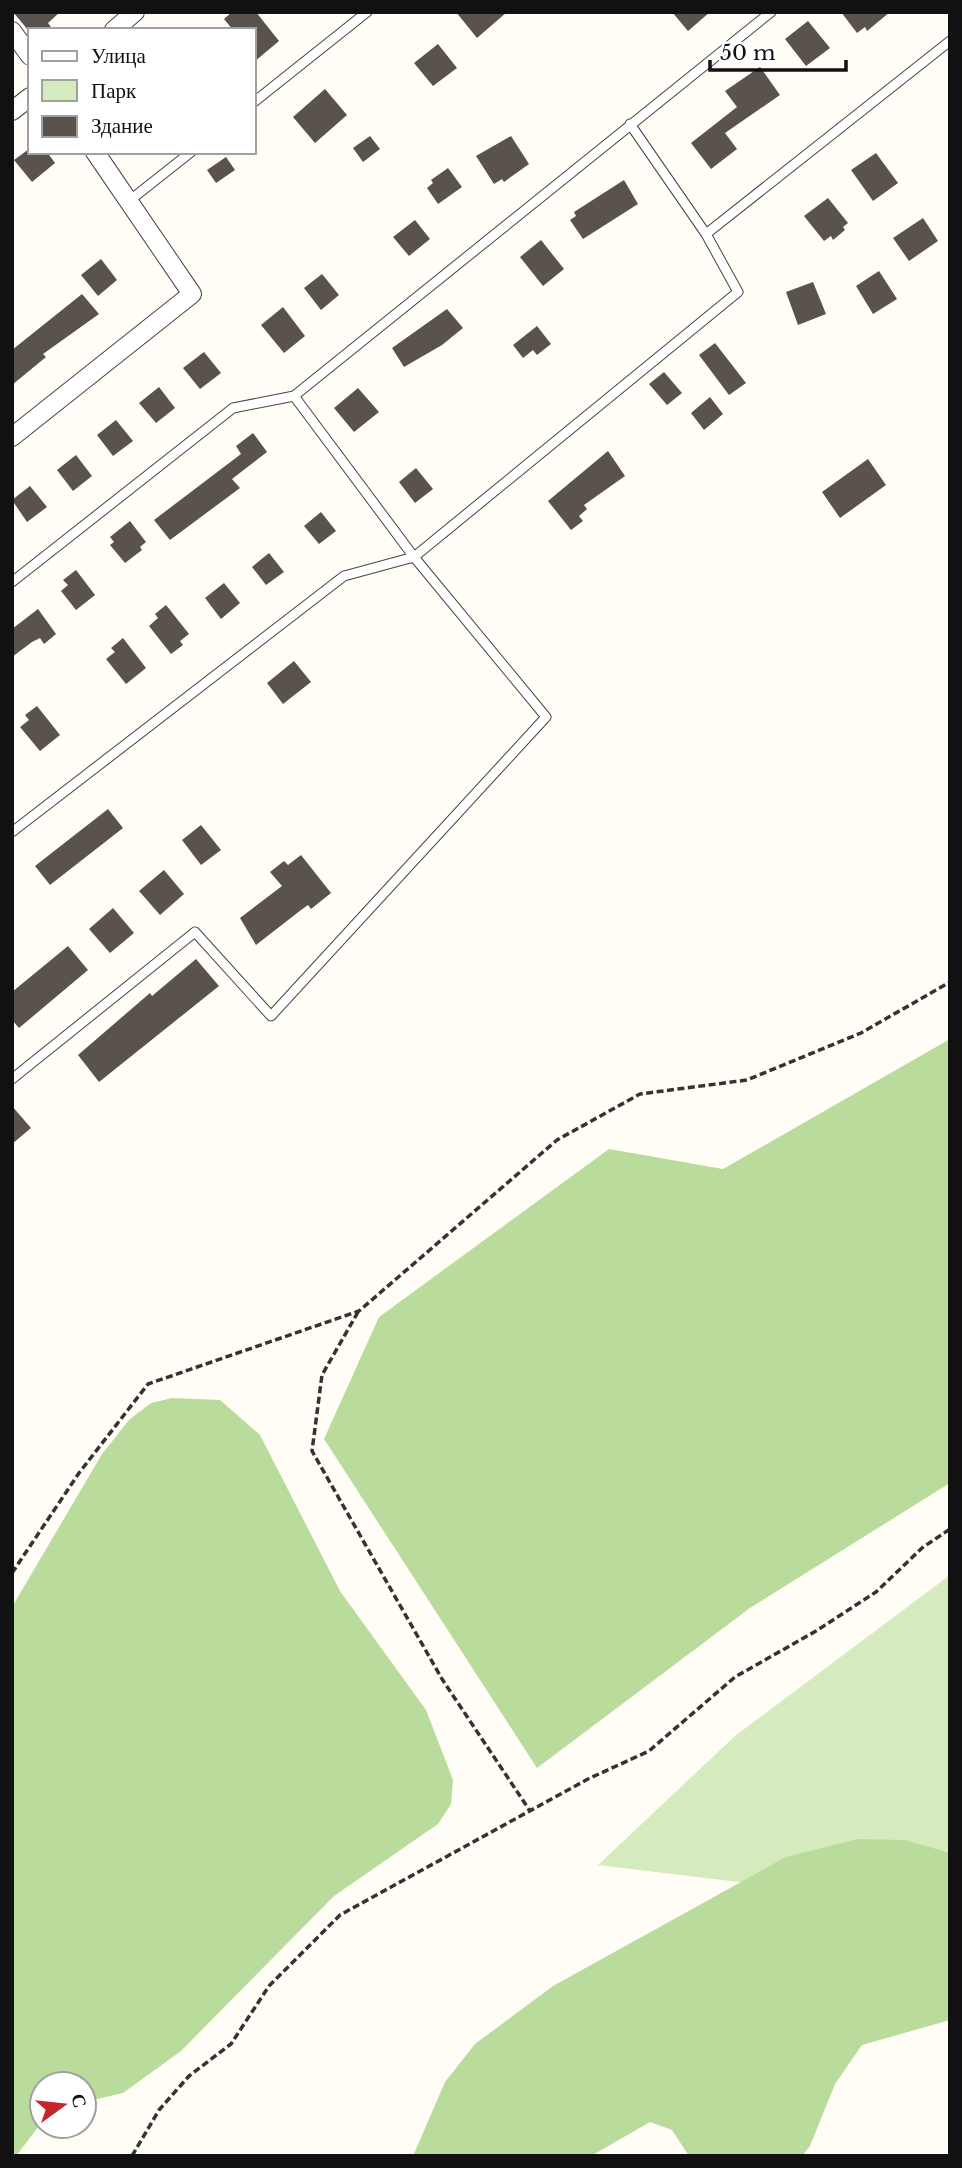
<svg xmlns="http://www.w3.org/2000/svg" width="962" height="2168" font-family="'Libre Baskerville',serif">
	<style>
		.green { fill: #d5ebbd }
		.forest { fill: #b9dc9c }
		.building { fill: #5a524d }
		.lines { fill: none; stroke-linecap: round; stroke-linejoin: round }
		.lane-casing { stroke: #444; stroke-width: 11 }
		.street-casing { stroke: #444; stroke-width: 20 }
		.path { stroke: #333; stroke-width: 3.5; stroke-dasharray: 7 3.5; stroke-linecap: butt }
		.lane { stroke: #fff; stroke-width: 9 }
		.street { stroke: #fff; stroke-width: 18 }
	</style>
	<rect width="100%" height="100%" fill="#fffdf5"/>
	<!-- green -->
	<path class="green" d="M950,1575V1916L755,1884L598,1865L735,1736Z"/>
	<!-- forest -->
	<path class="forest" d="M950,1039V1483L750,1608L537,1768L324,1439L379,1317L609,1149L723,1169Z
		M172,1398L220,1400L260,1435L340,1591L426,1710L453,1780L451,1804L438,1824L334,1896L181,2051L123,2093L84,2102V2084H42V2122L16,2156H12V1607L102,1454L129,1420L151,1403Z
		M858,1839L905,1840L950,1853V2020L862,2045L835,2084L810,2146L802,2156H689L672,2130L650,2122L591,2156H413L445,2082L475,2044L553,1986L786,1857Z"/>
	<!-- building -->
	<path class="building" d="M13,12H60L48,23L53,30H28Z
		M232,12H256L279,41L254,62V30H233L224,19Z
		M456,12H507L477,38Z
		M672,12H710L688,31Z
		M841,12H890L867,31L865,27L857,33Z
		M808,21L830,48L806,66L785,39Z
		M438,44L457,68L433,86L414,63Z
		M760,67L780,95L725,133L737,149L711,169L691,143L737,107L725,91Z
		M325,89L347,115L315,143L293,117Z
		M370,136L380,149L363,162L353,148Z
		M511,136L529,164L504,182L502,179L494,184L476,156Z
		M29,149L30,152H47L55,163L32,182L14,160Z
		M876,153L898,183L873,201L851,170Z
		M226,157L235,170L216,183L207,170Z
		M448,168L462,187L438,204L427,188L433,183L431,180Z
		M624,180L638,204L583,239L570,220L576,216L574,212Z
		M828,198L848,223L843,227L845,230L833,240L831,236L824,241L804,216Z
		M923,218L938,241L909,261L893,238Z
		M415,220L430,239L409,256L393,237Z
		M541,240L564,269L543,286L520,257Z
		M101,259L117,280L98,296L81,275Z
		M879,271L897,299L873,314L856,286Z
		M322,274L339,295L321,310L304,288Z
		M813,282L826,314L798,325L786,292Z
		M82,294L99,314L43,354L46,357L12,385V350Z
		M283,307L305,336L284,353L261,325Z
		M447,309L463,328L442,345L404,367L392,348Z
		M537,326L551,344L537,355L533,350L523,358L513,345Z
		M715,343L746,383L729,395L699,355Z
		M204,352L221,373L200,389L183,368Z
		M664,372L682,393L667,405L649,384Z
		M159,387L175,408L156,423L139,403Z
		M358,388L379,412L354,432L334,408Z
		M710,397L723,414L704,430L691,413Z
		M116,420L133,441L113,456L97,435Z
		M253,433L267,452L232,479L240,488L170,540L154,520L241,454L236,446Z
		M608,451L625,476L584,505L587,509L579,516L583,521L571,530L548,501Z
		M76,455L92,476L73,491L57,470Z
		M868,459L886,485L840,518L822,492Z
		M416,468L433,489L415,503L399,482Z
		M30,486L47,507L27,522L12,500Z
		M321,512L336,531L319,544L304,526Z
		M130,521L146,542L140,547L142,550L125,563L110,545L114,542L110,537Z
		M269,553L284,572L266,585L252,567Z
		M76,570L95,595L76,610L61,591L68,585L63,580Z
		M224,583L240,603L221,619L205,598Z
		M166,605L189,634L180,641L183,645L171,654L149,626L158,618L155,614Z
		M38,609L56,634L44,644L40,638L32,642L12,657V629Z
		M123,638L146,668L126,684L106,659L115,652L111,648Z
		M294,661L311,682L283,704L267,683Z
		M37,706L60,735L40,751L20,727L29,720L25,715Z
		M108,809L123,828L50,885L35,866Z
		M201,825L221,850L201,865L182,840Z
		M301,855L331,893L311,909L308,905L301,910L256,945L240,918L282,886L270,872L284,861L288,865Z
		M164,870L184,894L160,915L139,891Z
		M113,908L134,933L110,953L89,929Z
		M68,946L88,970L19,1028L12,1020V992Z
		M196,959L219,986L99,1082L78,1055L150,993L152,996Z
		M12,1106L31,1128L12,1144Z"/>
	<g class="lines">
		<!-- lane casing -->
		<g class="lane-casing">
			<path id="lane" d="M254,102L367,12
				M129,201L191,152
				M706,234L950,41
				M12,582L233,408L294,396L771,12
				M12,832L344,576L414,557L738,292L706,234L630,124
				M12,1079L195,932L271,1016L546,717L414,557L294,396"/>
		</g>
		<!-- street casing -->
		<g class="street-casing">
			<path id="street" d="M114,30L135,12
				M12,31L30,56
				M12,111L30,97
				M12,437L192,294L95,152"/>
		</g>
		<!-- path -->
		<path class="path" d="M358,1312L322,1375L312,1451L442,1679L530,1811
			M12,1573L79,1473L148,1384L359,1311L557,1140L640,1094L747,1080L861,1033L950,982
			M132,2156L159,2110L189,2076L231,2044L269,1986L340,1915L588,1779L649,1751L735,1677L816,1631L876,1592L922,1548L950,1529"/>
		<!-- lane -->
		<use href="#lane" class="lane"/>
		<!-- street -->
		<use href="#street" class="street"/>
	</g>
	<!-- border -->
	<rect width="962" height="2168" fill="none" stroke="#111111" stroke-width="28"/>
	<!-- legend -->
	<rect x="28" y="28" width="228" height="126" fill="#ffffff" stroke="#a0a0a0" stroke-width="2"/>
	<rect x="42" y="51" width="35" height="10" fill="#ffffff" stroke="#a0a0a0" stroke-width="2"/>
	<text x="91" y="63" font-size="21" fill="#111111">Улица</text>
	<rect x="42" y="80" width="35" height="21" fill="#d5ebbd" stroke="#a0a0a0" stroke-width="2"/>
	<text x="91" y="98" font-size="21" fill="#111111">Парк</text>
	<rect x="42" y="116" width="35" height="21" fill="#5a524d" stroke="#a0a0a0" stroke-width="2"/>
	<text x="91" y="133" font-size="21" fill="#111111">Здание</text>
	<!-- north arrow -->
	<g transform="translate(63 2105) rotate(75)"><circle r="33" fill="#ffffff" stroke="#a0a0a0" stroke-width="2"/>
	<path d="M0-5L12 26L0 18L-12 26Z" fill="#c4262e"/>
	<text y="-10" font-size="19" font-weight="bold" text-anchor="middle" fill="#111111">С</text>
	</g>
	<!-- scale -->
	<path d="M710 60v10h136v-10" fill="none" stroke="#111111" stroke-width="3.5"/>
	<text x="720" y="60" font-size="21" fill="#111111" stroke="#ffffff" stroke-width="5" paint-order="stroke">50 m</text>
</svg>
